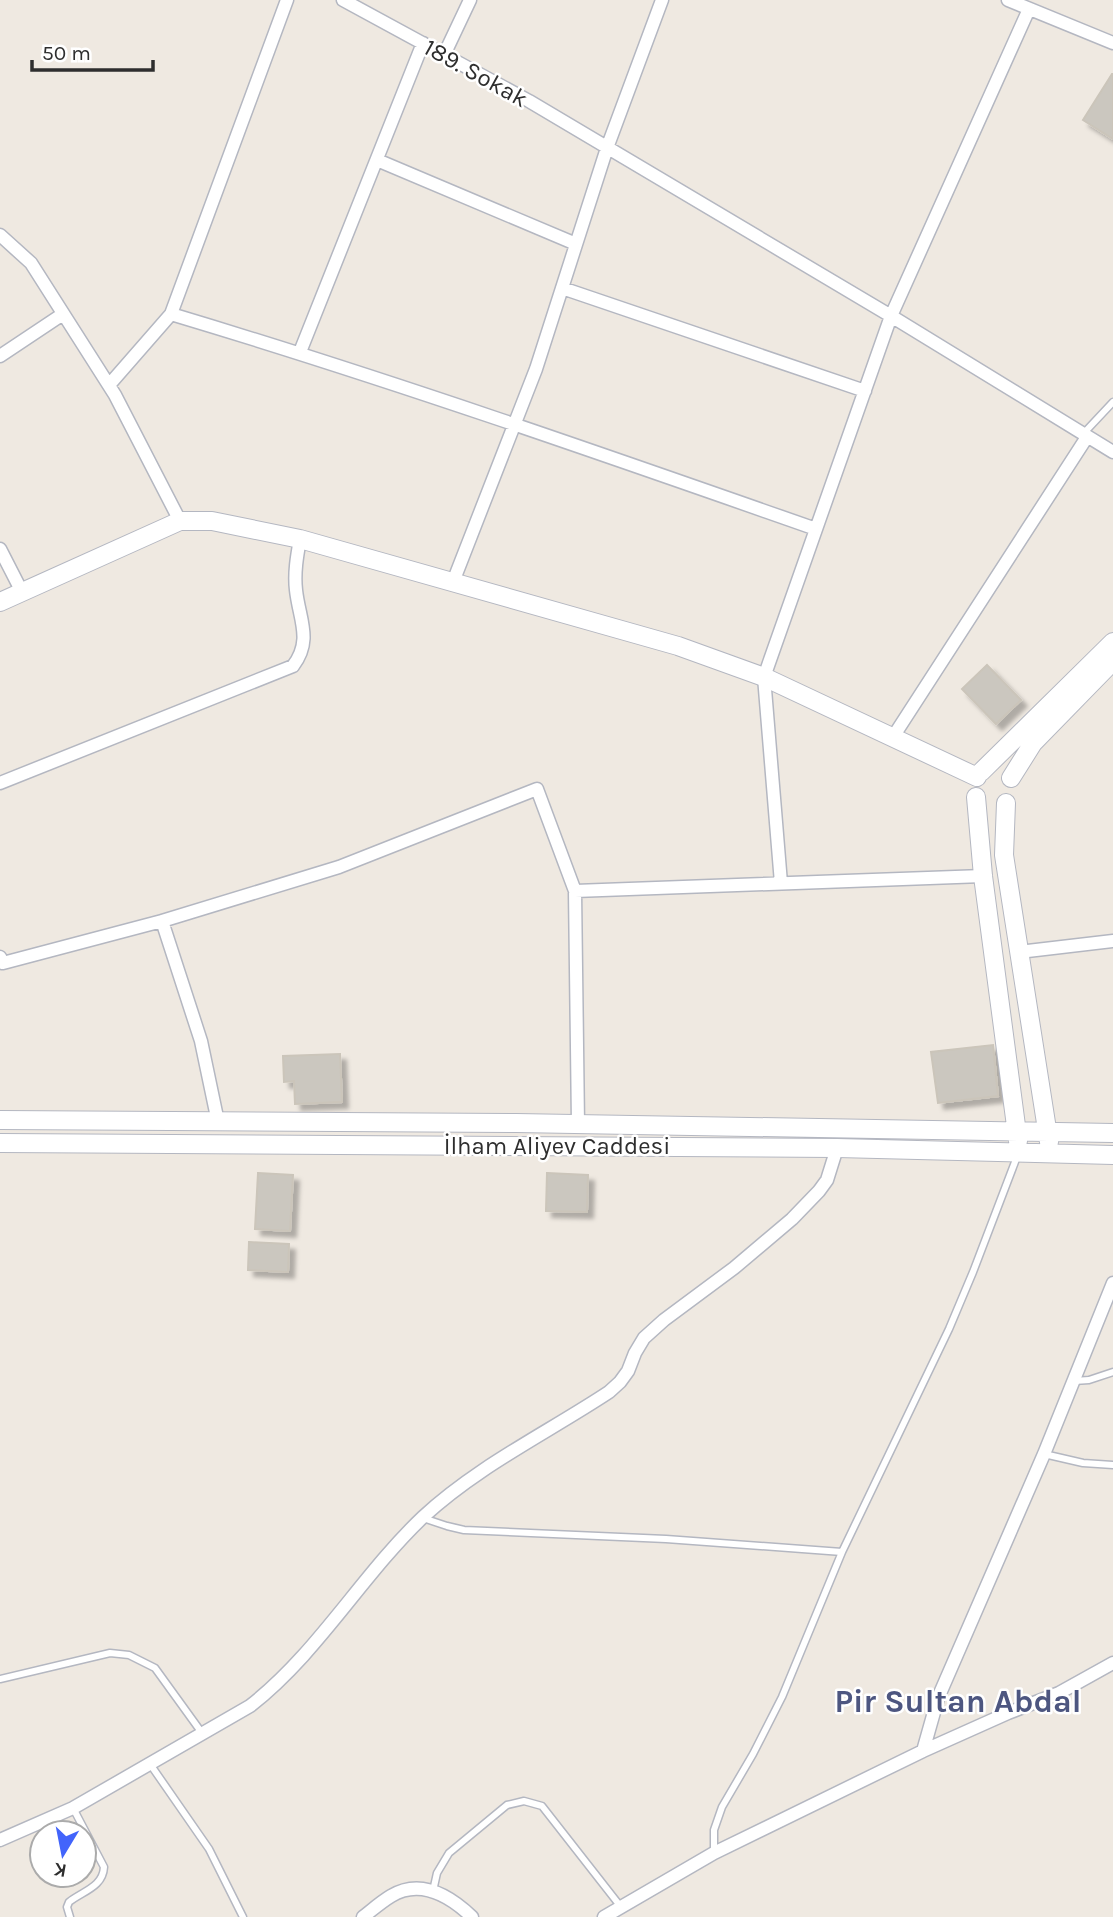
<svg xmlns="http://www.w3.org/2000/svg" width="1113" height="1917" font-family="Karla,sans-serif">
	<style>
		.building { fill: #cbc7bf; stroke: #cbc5ba; stroke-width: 2; filter: url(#shadow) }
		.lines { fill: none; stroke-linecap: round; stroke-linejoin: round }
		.lane-casing { stroke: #b4b7c1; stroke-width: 9 }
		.street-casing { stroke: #b4b7c1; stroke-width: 15 }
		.secondary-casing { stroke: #b4b7c1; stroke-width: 20 }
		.lane { stroke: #fff; stroke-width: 6 }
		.street { stroke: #fff; stroke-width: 12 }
		.secondary { stroke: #fff; stroke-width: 18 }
		.labels { text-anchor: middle; stroke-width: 5; stroke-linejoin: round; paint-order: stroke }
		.street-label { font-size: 24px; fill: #2e2e2e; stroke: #fff }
		.district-label { font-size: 32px; font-weight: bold; fill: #4d5680; stroke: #fff }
	</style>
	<defs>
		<filter id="shadow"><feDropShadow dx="6" dy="6" stdDeviation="2" flood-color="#0004"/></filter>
	</defs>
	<rect width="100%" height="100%" fill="#efe9e1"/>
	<!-- building -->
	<path class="building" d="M1112,74H1113V139L1083,120Z
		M987,665L1021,700L996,724L962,689Z
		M993,1045L998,1096L938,1103L931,1052Z
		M340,1054L342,1102L295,1104L294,1081L284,1082L283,1056Z
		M258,1173L293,1175L290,1231L255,1229Z
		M547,1173L588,1175L587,1212L546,1211Z
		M249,1242L289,1244L288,1272L248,1270Z"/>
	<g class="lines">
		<!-- lane casing -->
		<g class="lane-casing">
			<path id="lane" d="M1083,434L1113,402
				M1074,1381L1089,1380L1113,1372
				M1044,1454L1083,1463L1113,1465
				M423,1518L447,1526L464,1530L666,1539L842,1552
				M0,1679L110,1653L129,1655L155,1668L202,1733
				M150,1764L209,1849L243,1917
				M714,1853V1830L722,1807L753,1754L782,1697L842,1552L949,1329L973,1272L1018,1154
				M433,1891L437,1873L449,1853L507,1805L524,1801L542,1806L621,1907
				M70,1917L67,1907L69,1902C83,1891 103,1887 104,1867L73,1808"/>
		</g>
		<!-- street casing -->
		<g class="street-casing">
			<path id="street" d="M343,0L529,101L891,316L1113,452
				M1008,0L1113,43
				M444,55L470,0
				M377,160L576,244
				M0,235L31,263L115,395L180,521
				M562,288L865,391
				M171,314L287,0
				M300,352L423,43
				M0,356L63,314
				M109,385L171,314C388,379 602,454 816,529
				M0,549L22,592
				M453,582L536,369L607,148L662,0
				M893,737L1087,437
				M0,783L293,666C313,640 299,619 296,590C294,573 297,556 300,539
				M781,883L764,677L891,316L1029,9
				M575,891L983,876
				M162,921L201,1041L218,1122
				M1019,952L1113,941
				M0,957L3,963L162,921L339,867L537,789L575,891L578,1124
				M923,1751L938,1698L1044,1454L1113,1283
				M0,1840L73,1808L250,1706C318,1653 361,1576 423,1517C478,1466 547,1433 609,1392L620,1382L628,1371L635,1353L644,1338L664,1320L734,1268L792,1219L819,1191L827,1180L837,1148
				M363,1917C372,1910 381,1902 391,1896C421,1878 450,1896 472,1917
				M604,1917L714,1853L923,1751L1008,1713L1059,1693L1113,1663"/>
		</g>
		<!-- secondary casing -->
		<g class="secondary-casing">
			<path id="secondary" d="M0,602L180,521H212L300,539L678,646L764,677L977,777
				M981,772L1113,642
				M1011,778L1033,743L1113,661
				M976,797L983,876L1018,1141
				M1006,803L1004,855L1049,1142
				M0,1120L516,1123L1113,1133
				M0,1143L837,1148L1113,1155"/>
		</g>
		<!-- lane -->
		<use href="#lane" class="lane"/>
		<!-- street -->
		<use href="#street" class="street"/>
		<!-- secondary -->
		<use href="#secondary" class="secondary"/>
	</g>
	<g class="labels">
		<!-- street labels -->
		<g class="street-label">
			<text transform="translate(476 73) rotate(29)" y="8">189. Sokak</text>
			<text x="557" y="1154">İlham Aliyev Caddesi</text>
		</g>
		<!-- district labels -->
		<g class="district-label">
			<text x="958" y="1712">Pir Sultan Abdal</text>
		</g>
	</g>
	<!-- north arrow -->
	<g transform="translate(63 1854) rotate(190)"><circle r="33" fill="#ffffff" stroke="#ababab" stroke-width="2"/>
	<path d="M0-5L12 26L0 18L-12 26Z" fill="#4264fb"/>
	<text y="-10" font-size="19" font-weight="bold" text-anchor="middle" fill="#2e2e2e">K</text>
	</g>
	<!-- scale -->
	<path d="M32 60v10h121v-10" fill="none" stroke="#2e2e2e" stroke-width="3.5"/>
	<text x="42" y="60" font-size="21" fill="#2e2e2e" stroke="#ffffff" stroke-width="5" paint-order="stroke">50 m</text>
</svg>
